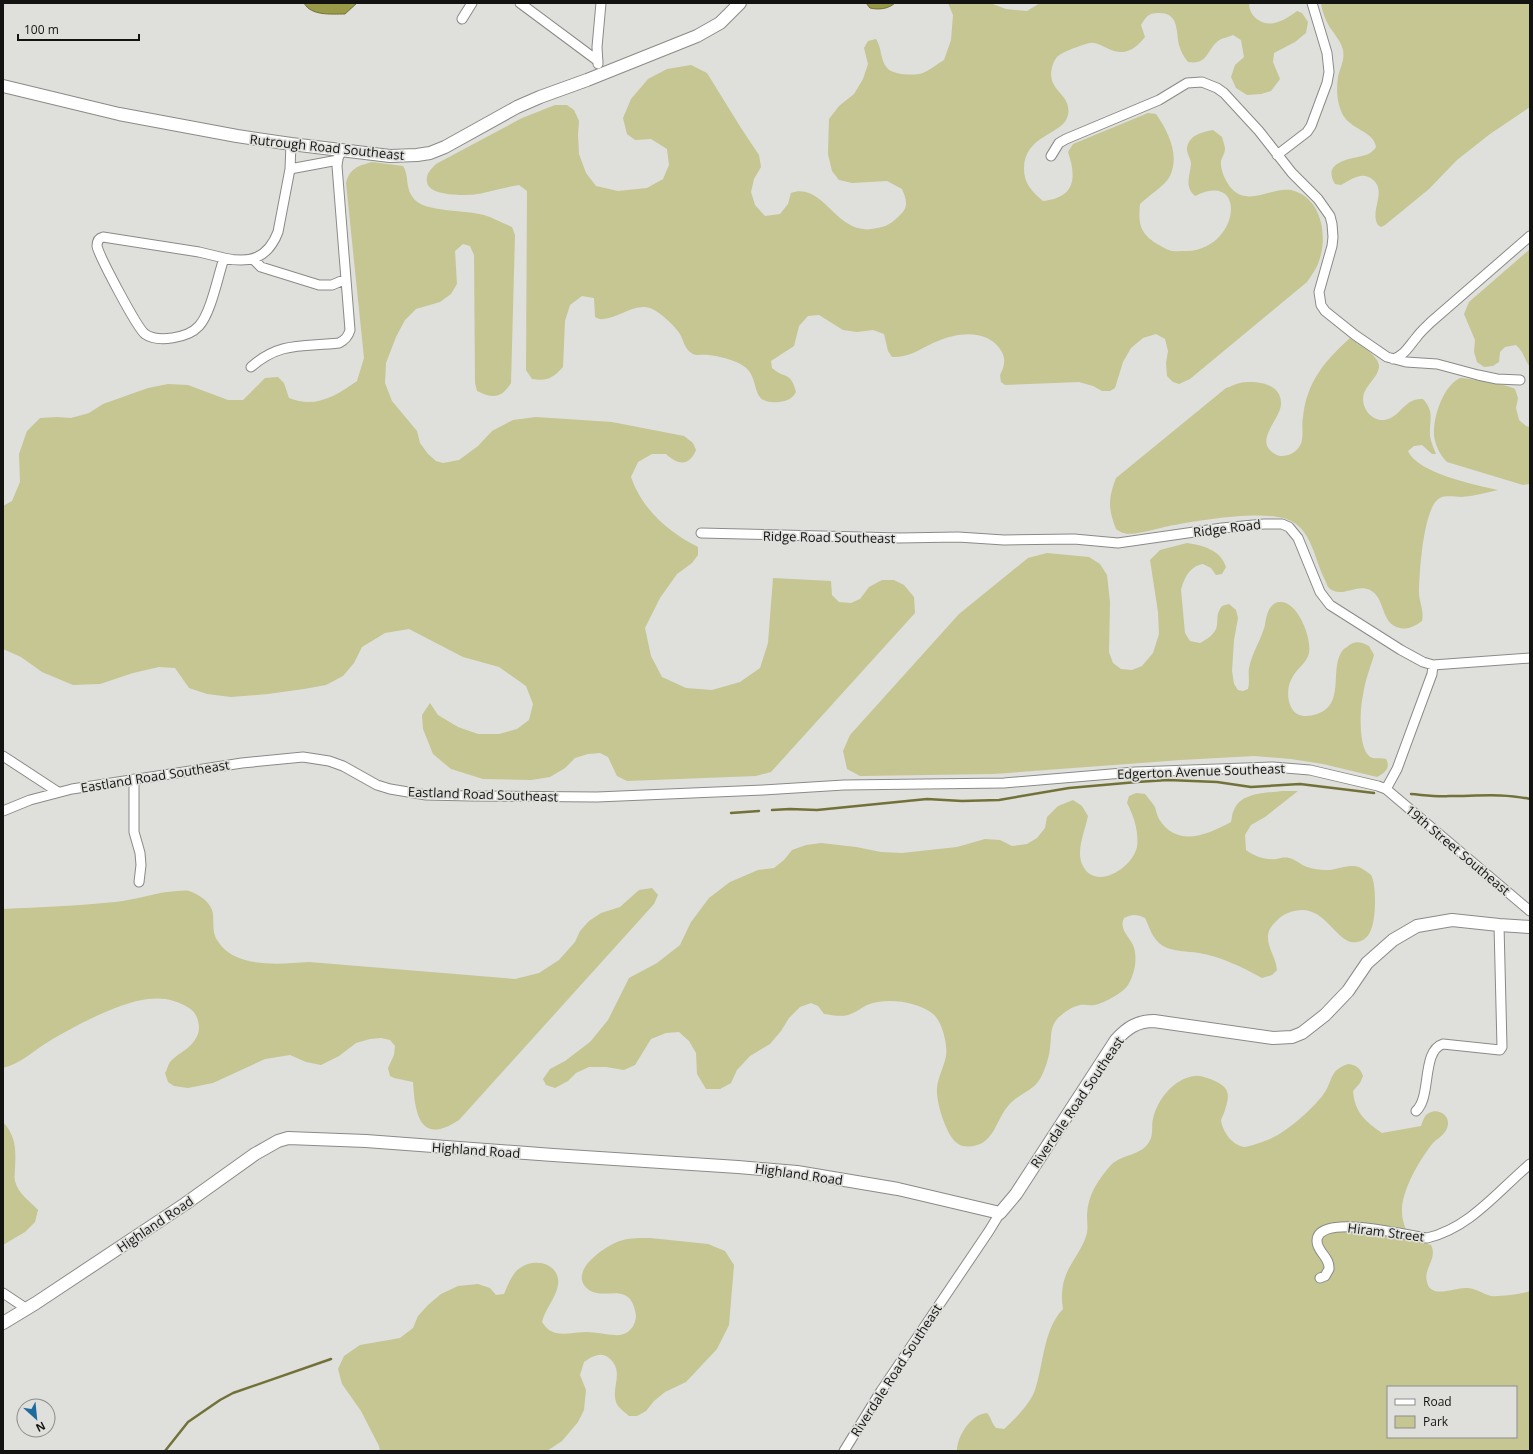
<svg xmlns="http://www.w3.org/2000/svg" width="1533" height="1454" font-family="'Open Sans',sans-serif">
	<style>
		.green { fill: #c5c692; fill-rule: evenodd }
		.water { fill: #9a9b49; stroke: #727238 }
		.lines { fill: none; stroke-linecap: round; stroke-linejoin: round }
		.stream { stroke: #727238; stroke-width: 2.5 }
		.street-casing { stroke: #8a8a87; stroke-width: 11 }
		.secondary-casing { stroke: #8a8a87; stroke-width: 14 }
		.street { stroke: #fff; stroke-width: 9 }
		.secondary { stroke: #fff; stroke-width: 12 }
		.labels { text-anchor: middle; stroke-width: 3.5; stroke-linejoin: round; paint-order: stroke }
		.street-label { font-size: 13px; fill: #131312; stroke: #dfdfdc }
	</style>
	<rect width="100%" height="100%" fill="#dfdfdc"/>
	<!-- green -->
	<path class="green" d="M948,3H990L1006,9L1027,11L1040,3H1249C1249,11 1253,17 1260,21C1273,28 1286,19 1297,11L1302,13L1308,22L1306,33L1295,42L1274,53L1273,62L1280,79L1271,91L1261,94L1247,95L1236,88L1231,77L1235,65L1244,57L1241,40L1233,35C1229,37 1222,38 1218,41C1206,51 1208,65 1188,62C1184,57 1181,52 1179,45C1176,31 1179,12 1158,13C1148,13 1146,17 1141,25L1145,37C1137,47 1128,55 1114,51C1107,49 1101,44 1094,43C1088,42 1079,47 1074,48C1069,50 1061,53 1057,57C1052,63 1049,75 1053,83C1058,94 1071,99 1068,115C1064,135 1024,134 1024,169C1024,183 1032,192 1043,201C1075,198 1077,178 1068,152L1073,144L1148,113L1156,114C1168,131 1180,155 1170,176C1164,187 1149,195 1140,204C1138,224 1140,234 1159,245C1172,253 1173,251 1187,251C1240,249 1248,169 1195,196C1184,187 1190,176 1191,164C1191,159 1187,154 1187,149C1188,135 1203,132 1213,130L1222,137C1223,141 1225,146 1225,149C1225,153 1222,157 1221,161C1220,171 1227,185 1234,191C1250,205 1273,187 1291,190C1322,197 1328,236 1319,261C1317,268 1311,276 1307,282L1190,379L1179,384L1173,382L1167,376L1166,363L1168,351L1165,339L1156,334L1143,338L1131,348L1123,362L1115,388L1110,391H1102L1093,386L1079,382L1005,385L1001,382L1000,375C1004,368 1006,360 1002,352C989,329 959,332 938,341C922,347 911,358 892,357L888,351L884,334L873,330L857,332L843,330L819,315L808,316L799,326L794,346L771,361L772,368C784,379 791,371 796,392C792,399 787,401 779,402C748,405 762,381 745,367C736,360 719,356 708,355C703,354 697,356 693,354C684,349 684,341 680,334C675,326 659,311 650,308C634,303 619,318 603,319C601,320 597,318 595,317L594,298L582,296L570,305L565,321L563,367C552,379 547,381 532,379L526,370L527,191L519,185C507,187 495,190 483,193C472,196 434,197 428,185C424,176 430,170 436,164L522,118L555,105H567L574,110L579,121L578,135L579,154L586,173L596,186L618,191L647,188L663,179L669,165L667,149L651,139L635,140L627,134L623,118L631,99L648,79L667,69L691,65L707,73L741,128L759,155L761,167L754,179L751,192L755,205L765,216L780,214L788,204L791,193C825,181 836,239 877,228C881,227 885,227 889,224C893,222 897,218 901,214C909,207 906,198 902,189L887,181L852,183L839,180L832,171L828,154L829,119L839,106L854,94L863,79L868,64L864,48L868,41L876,39C882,48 880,60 887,68C893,75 914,76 923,73C930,70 937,64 944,60L951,40L953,15Z
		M1321,3H1530V107L1490,134L1457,160L1429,189L1385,225L1381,227L1378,225C1369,211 1388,191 1372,179C1361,171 1351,180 1341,185L1335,184C1321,161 1352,159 1366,155C1371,153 1373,151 1376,147C1374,132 1354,130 1345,118C1337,107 1336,90 1338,77C1340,67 1345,60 1343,50C1341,41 1334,34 1329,26C1325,19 1322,11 1321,3Z
		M372,162L403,166C410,177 404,188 415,200C426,212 467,210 484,215C493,218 503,223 512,227L515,235L511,383C502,398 493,399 477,391L475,383L474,255L470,246L463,244L455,251L457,284L451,294L440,302L416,309L405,320L396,337L386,363L385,383L392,401L417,431L420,443L428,454L436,461L443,463L459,460L478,446L492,431L513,420L536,417L612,422L684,436L693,443L696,450C689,467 678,465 666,454H652L638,462L631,477C642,509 668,532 698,547V555L692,563L677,574L660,598L645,628L651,656L662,677L686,688L712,690L740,682L760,668L768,643L773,578L831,581L832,595L839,602L851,603L860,599L869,587L882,580H894L904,585L914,597L915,613L771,772L756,776L627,781L617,776L608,757L600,753L588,754L575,758L565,768L550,777L531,780L483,779L451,769L433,754L423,729L422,715L430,703L438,715L458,727L478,734H499L517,729L529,720L533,704L526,686L499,667L463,657L409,629L385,633L362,647L354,663L343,676L326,685L304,689L268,694L231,697L207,694L189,688L175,668L159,667L133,673L100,684L73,685L42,672L21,657L3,649V506L12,501L20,482L19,454L27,431L40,418L57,417L71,418L89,413L103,404L148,388L168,384L188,385L228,400H243L265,378L278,377L284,383L289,398C315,409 336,396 357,381L364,358L346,183C350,168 358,166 372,162Z
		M1530,249V367C1524,359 1524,352 1516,345L1505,347L1500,352L1499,362L1493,366L1484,367L1477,362L1474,352L1475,340L1464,314L1469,302Z
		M1350,338C1359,345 1377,354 1379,365C1380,381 1352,390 1368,413C1371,416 1376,420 1381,420C1401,420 1403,397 1423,399C1435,412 1429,420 1430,436C1431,442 1434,449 1436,454H1432L1422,445L1414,446L1408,451C1417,473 1476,485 1498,490C1485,493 1474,496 1461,497C1455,497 1446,495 1440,498C1423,506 1419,576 1419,594C1420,604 1424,611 1422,621C1415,626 1408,630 1400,628C1380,624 1386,598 1370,590C1357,583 1341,599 1329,588C1327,586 1326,582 1325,580C1315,561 1312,531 1291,521C1269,509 1201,520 1175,525C1163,526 1134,537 1124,533C1122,533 1119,531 1116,529C1108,508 1108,499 1116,478L1226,388C1230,387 1235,384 1240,383C1255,380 1281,383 1281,403C1282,418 1252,441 1275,454C1282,459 1295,454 1299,447C1305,439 1301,426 1303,417C1307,381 1325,361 1350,338Z
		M1460,378C1468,378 1510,385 1515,389L1518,398L1516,408L1519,420L1526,426L1530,427V484L1523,485L1447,462C1440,455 1435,445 1434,435C1433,417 1443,386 1460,378Z
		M1187,543C1202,545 1221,550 1226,567L1222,574L1216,575L1211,568L1203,564C1190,566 1184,578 1181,590L1185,633L1190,641L1200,643C1207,639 1216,634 1217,625C1218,616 1216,615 1222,606L1229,604L1236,610L1238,618L1234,640L1232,671L1234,684L1238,690L1243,691L1248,689C1250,682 1248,675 1249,668C1252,653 1261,640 1265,625C1266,617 1269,602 1280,602C1298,601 1312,639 1309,653C1307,663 1296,669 1292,678C1287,686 1287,699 1291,707C1296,718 1308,717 1317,714C1345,705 1330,671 1341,653C1342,650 1345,648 1347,647C1355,640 1361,642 1369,646L1374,655C1370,668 1365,681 1363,695C1360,708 1358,746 1369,756C1374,760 1380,757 1386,759C1391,768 1385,773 1377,777L1323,764L1291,759L1254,756L1181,760L994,774L860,776L847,769L843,751L850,735L959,614L1028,558L1047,553L1089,557L1100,564L1107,575L1110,602L1109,652L1113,663L1121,669L1132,670L1142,666L1153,653L1159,634L1158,612L1150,560L1160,550Z
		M1283,791H1298L1265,817L1251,825L1245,835L1246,850C1256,857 1264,860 1277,859C1280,858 1285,857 1289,858C1295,859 1301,865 1307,867C1313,869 1320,870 1325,870C1337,871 1349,862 1361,868C1364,870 1369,873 1371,875C1377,885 1376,922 1370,932C1368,937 1363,941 1357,942C1338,946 1328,910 1302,910C1295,910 1288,912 1282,916C1276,921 1269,927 1268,935C1267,948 1276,957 1277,970L1272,975L1262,978C1242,967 1222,957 1199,953C1187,951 1174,952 1163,946C1152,939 1150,928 1145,918C1137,914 1132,914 1124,918C1119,929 1128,935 1133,945C1138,957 1135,973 1128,985C1123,993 1104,1003 1095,1005C1090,1006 1084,1004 1080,1005C1071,1007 1065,1012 1059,1017C1049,1027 1052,1036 1050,1048C1049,1058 1045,1070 1040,1079C1033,1091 1016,1095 1008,1106C1000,1115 997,1128 989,1137C986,1141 981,1144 977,1145C962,1150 953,1143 947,1129C942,1119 936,1099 937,1088C938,1077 944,1067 946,1056C948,1045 942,1021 933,1014C918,1001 885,997 867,1005C861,1008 855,1013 848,1015C840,1017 832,1015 824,1014L818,1006L811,1003L800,1007L789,1018L781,1031L770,1044L750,1056L737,1070L731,1083L720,1089H706L697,1074L696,1053L689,1041L679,1032L666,1033L651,1039L635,1065L624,1070L606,1067H589L576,1073L568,1081L555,1088L546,1085L543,1079L550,1069L565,1061L590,1042L608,1020L629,978L657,963L680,945L691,922L709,898L730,882L758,870L774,868L784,860L792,850L806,845L821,843L856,847L881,852L902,853L957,847L985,839L1000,840L1012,846L1027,844L1037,838L1045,828L1047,817L1058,806L1073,800L1082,806L1088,816C1085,831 1076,850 1082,864C1094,892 1132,869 1137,847C1139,832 1134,816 1127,803L1129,796L1136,793L1145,794C1148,798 1152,802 1155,807C1156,811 1157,815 1159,819C1177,848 1207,835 1231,822C1232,818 1232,813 1234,810C1241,792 1267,793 1283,791Z
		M652,888L658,895L654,904L459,1120C420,1146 415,1114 413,1082L394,1078L390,1076L388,1068L394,1055L395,1046L390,1040L381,1038L370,1039L356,1043L339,1056L321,1065L306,1062L290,1055L265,1059L213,1083L188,1088L174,1086L168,1082L165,1073C167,1070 168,1065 170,1062C179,1052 192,1049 198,1034C201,1026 197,1012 189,1008C177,1000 163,997 148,999C120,1002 72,1027 48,1042C33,1051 20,1064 3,1068V909C40,907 78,906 115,902C136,900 156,892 177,891C181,891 186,890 189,891C198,894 209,901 212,910C215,919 211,931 217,940C234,969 280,964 309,962L515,979L539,973L559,960L575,942L580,931L589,921L601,913L620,907L639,890Z
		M1348,1064C1357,1065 1360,1068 1363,1076L1360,1083L1353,1091C1355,1113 1365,1121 1382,1133L1421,1126C1423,1121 1424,1115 1429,1113C1438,1108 1449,1115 1448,1124C1447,1134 1439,1137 1433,1143C1420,1159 1401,1191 1402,1212C1402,1221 1406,1230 1410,1238L1431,1245C1438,1259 1423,1268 1427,1282C1431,1300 1455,1287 1467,1288C1475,1288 1483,1294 1491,1296C1497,1297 1523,1294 1530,1291V1451H957C957,1436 971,1414 987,1413C991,1417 991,1422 996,1428L1004,1429C1015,1419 1030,1404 1035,1390C1044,1363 1043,1330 1063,1309C1060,1292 1063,1277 1072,1263C1078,1253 1084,1244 1087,1233C1088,1227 1087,1221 1087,1215C1088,1194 1098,1180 1111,1165C1122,1154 1141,1156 1149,1142C1154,1135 1151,1126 1153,1119C1157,1100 1174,1078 1195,1076C1200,1075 1210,1079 1215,1081C1232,1089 1229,1097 1224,1113C1223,1116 1221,1118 1221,1121C1223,1132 1232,1145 1244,1147C1249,1147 1265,1141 1270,1139C1288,1131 1311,1110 1323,1095C1334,1080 1328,1071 1348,1064ZM1388,1387H1516V1437H1388Z
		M3,1122C16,1136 16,1150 15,1168C15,1172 14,1177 15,1181C18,1194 30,1201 38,1210L35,1222L25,1232L3,1245Z
		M650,1238L708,1244L725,1251L734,1265L729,1325L717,1349L686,1382L665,1392L654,1401L646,1411L637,1416H629C625,1412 618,1408 616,1402C611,1386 625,1372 609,1358C601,1351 591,1357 584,1362L580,1375L586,1390L584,1410L578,1422L562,1441L547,1451H380L379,1446L361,1411L342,1384L338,1369L344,1356L360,1345L400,1338L413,1328L418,1316L428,1305L441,1294L458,1286L478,1284L490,1288L496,1295L504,1294C508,1285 512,1273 520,1268C535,1257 561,1264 558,1285C556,1298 545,1309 542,1322C546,1328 549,1331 556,1333C565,1335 577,1332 587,1332C595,1332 614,1336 620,1335C626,1334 632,1330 634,1324C637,1318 636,1313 634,1307C627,1283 603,1300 589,1290C565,1272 607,1244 623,1240C631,1238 642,1238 650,1238Z"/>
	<!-- water -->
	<path class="water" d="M304,3H357L345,14C331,14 311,16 304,3Z
		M866,3H895C888,9 879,10 870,8Z"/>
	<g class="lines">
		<!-- stream -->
		<path class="stream" d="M1411,794C1424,795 1437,797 1449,796C1476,796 1504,793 1530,799
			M772,810L790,809L817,810L927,799L962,801L999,800L1069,788L1137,782L1168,780L1217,782L1251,787L1300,784L1374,793
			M731,813L759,811
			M165,1451L188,1422L220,1400L233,1393L331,1359"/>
		<!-- street casing -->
		<g class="street-casing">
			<path id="street" d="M520,3L598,61
				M462,19L472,3
				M598,64L597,47L601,3
				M1277,155L1307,132L1311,126L1327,83L1329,72L1327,53L1312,3
				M1051,156L1059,143L1066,139L1159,100L1187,83L1202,82L1217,88L1224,93L1259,131L1292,173L1318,199L1330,216L1332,224L1333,237L1332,246L1319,292L1321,305L1325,311L1355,335L1387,357L1406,362L1437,364L1478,375L1497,379L1520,380
				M290,169L338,160
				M103,237L199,252L224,258C218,276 211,313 199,326C188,338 158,343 145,334C137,328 99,256 97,246C97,241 99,238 103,237Z
				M224,258C250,264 268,258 278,232L290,169L291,144
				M253,259L261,267L319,285H332L346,279
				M1393,359C1404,356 1409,346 1416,338C1420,332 1426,327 1431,322L1530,236
				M251,367C280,341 304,347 339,343C345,340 348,337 350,330L337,166L338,158L342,150
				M701,533L899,538L958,537L1004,540L1074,539L1118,543L1222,528L1264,524H1282L1289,527L1298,538L1320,592L1330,605L1401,650L1423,662L1433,665L1530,658
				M3,756L58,792
				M134,779V832L140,853L141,865L139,882
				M1386,789L1397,769L1432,674L1433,665
				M3,811L30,800L72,789L242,763L303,757L329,761L343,766L377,785L390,789L426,795L470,796L597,797L763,790L844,785L1004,783L1135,772L1273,767L1310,770L1378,786L1386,789L1530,911
				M1416,1111C1432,1097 1421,1051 1443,1044L1500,1050L1502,1047L1499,925
				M1320,1278L1325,1276L1329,1269C1330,1257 1317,1252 1317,1241C1317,1212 1410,1236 1427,1238C1470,1228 1498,1191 1530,1164
				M3,1293L27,1309
				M844,1451L881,1391L989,1231L1000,1213"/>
		</g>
		<!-- secondary casing -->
		<g class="secondary-casing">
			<path id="secondary" d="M3,86L119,114L237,136L291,144L390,156L417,155L430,153L445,147L517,107L540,97L587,80L697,36L720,23L740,3
				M3,1323L36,1303L185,1204L255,1154L278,1141L288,1138L366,1141L553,1155L738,1167L797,1172L898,1189L1000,1213L1016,1194L1116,1040C1127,1028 1137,1021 1154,1021L1273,1038L1292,1037L1302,1033L1325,1015L1348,991L1367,963L1393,940L1417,926L1452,920L1499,925L1530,927"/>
		</g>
		<!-- street -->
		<use href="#street" class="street"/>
		<!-- secondary -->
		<use href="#secondary" class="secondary"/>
	</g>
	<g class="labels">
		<!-- street labels -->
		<g class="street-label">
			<text transform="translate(327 147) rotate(6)" y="5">Rutrough Road Southeast</text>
			<text transform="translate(1227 528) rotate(-7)" y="5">Ridge Road</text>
			<text transform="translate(829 537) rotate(1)" y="5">Ridge Road Southeast</text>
			<text transform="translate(1201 771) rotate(-2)" y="5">Edgerton Avenue Southeast</text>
			<text transform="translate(155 776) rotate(-9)" y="5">Eastland Road Southeast</text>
			<text transform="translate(483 794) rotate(2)" y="5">Eastland Road Southeast</text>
			<text transform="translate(1458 850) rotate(40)" y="5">19th Street Southeast</text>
			<text transform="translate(1077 1102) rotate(-56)" y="5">Riverdale Road Southeast</text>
			<text transform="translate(476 1150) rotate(4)" y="5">Highland Road</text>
			<text transform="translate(799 1174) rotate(8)" y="5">Highland Road</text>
			<text transform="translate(155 1224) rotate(-34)" y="5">Highland Road</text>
			<text transform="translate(1386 1232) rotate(7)" y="5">Hiram Street</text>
			<text transform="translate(896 1370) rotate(-57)" y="5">Riverdale Road Southeast</text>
		</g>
	</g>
	<!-- border -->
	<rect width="1533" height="1454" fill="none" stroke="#131312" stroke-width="8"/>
	<!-- legend -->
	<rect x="1387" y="1386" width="130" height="52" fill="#dfdfdc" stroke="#8d8d8b"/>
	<rect x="1395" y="1399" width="20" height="6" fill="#ffffff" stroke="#8d8d8b"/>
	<text x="1423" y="1406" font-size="12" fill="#131312">Road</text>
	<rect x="1395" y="1416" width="20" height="12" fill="#c5c692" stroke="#8d8d8b"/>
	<text x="1423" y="1426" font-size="12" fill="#131312">Park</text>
	<!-- north arrow -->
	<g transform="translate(36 1418) rotate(153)"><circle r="19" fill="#dfdfdc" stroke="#8d8d8b"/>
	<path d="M0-3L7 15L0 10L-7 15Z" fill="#1e6b9e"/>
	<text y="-6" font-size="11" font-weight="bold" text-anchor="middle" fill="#131312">N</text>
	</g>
	<!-- scale -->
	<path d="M18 34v6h121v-6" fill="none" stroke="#131312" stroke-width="2"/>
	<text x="24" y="34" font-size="12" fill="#131312" stroke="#dfdfdc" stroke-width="3" paint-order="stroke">100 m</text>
</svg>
